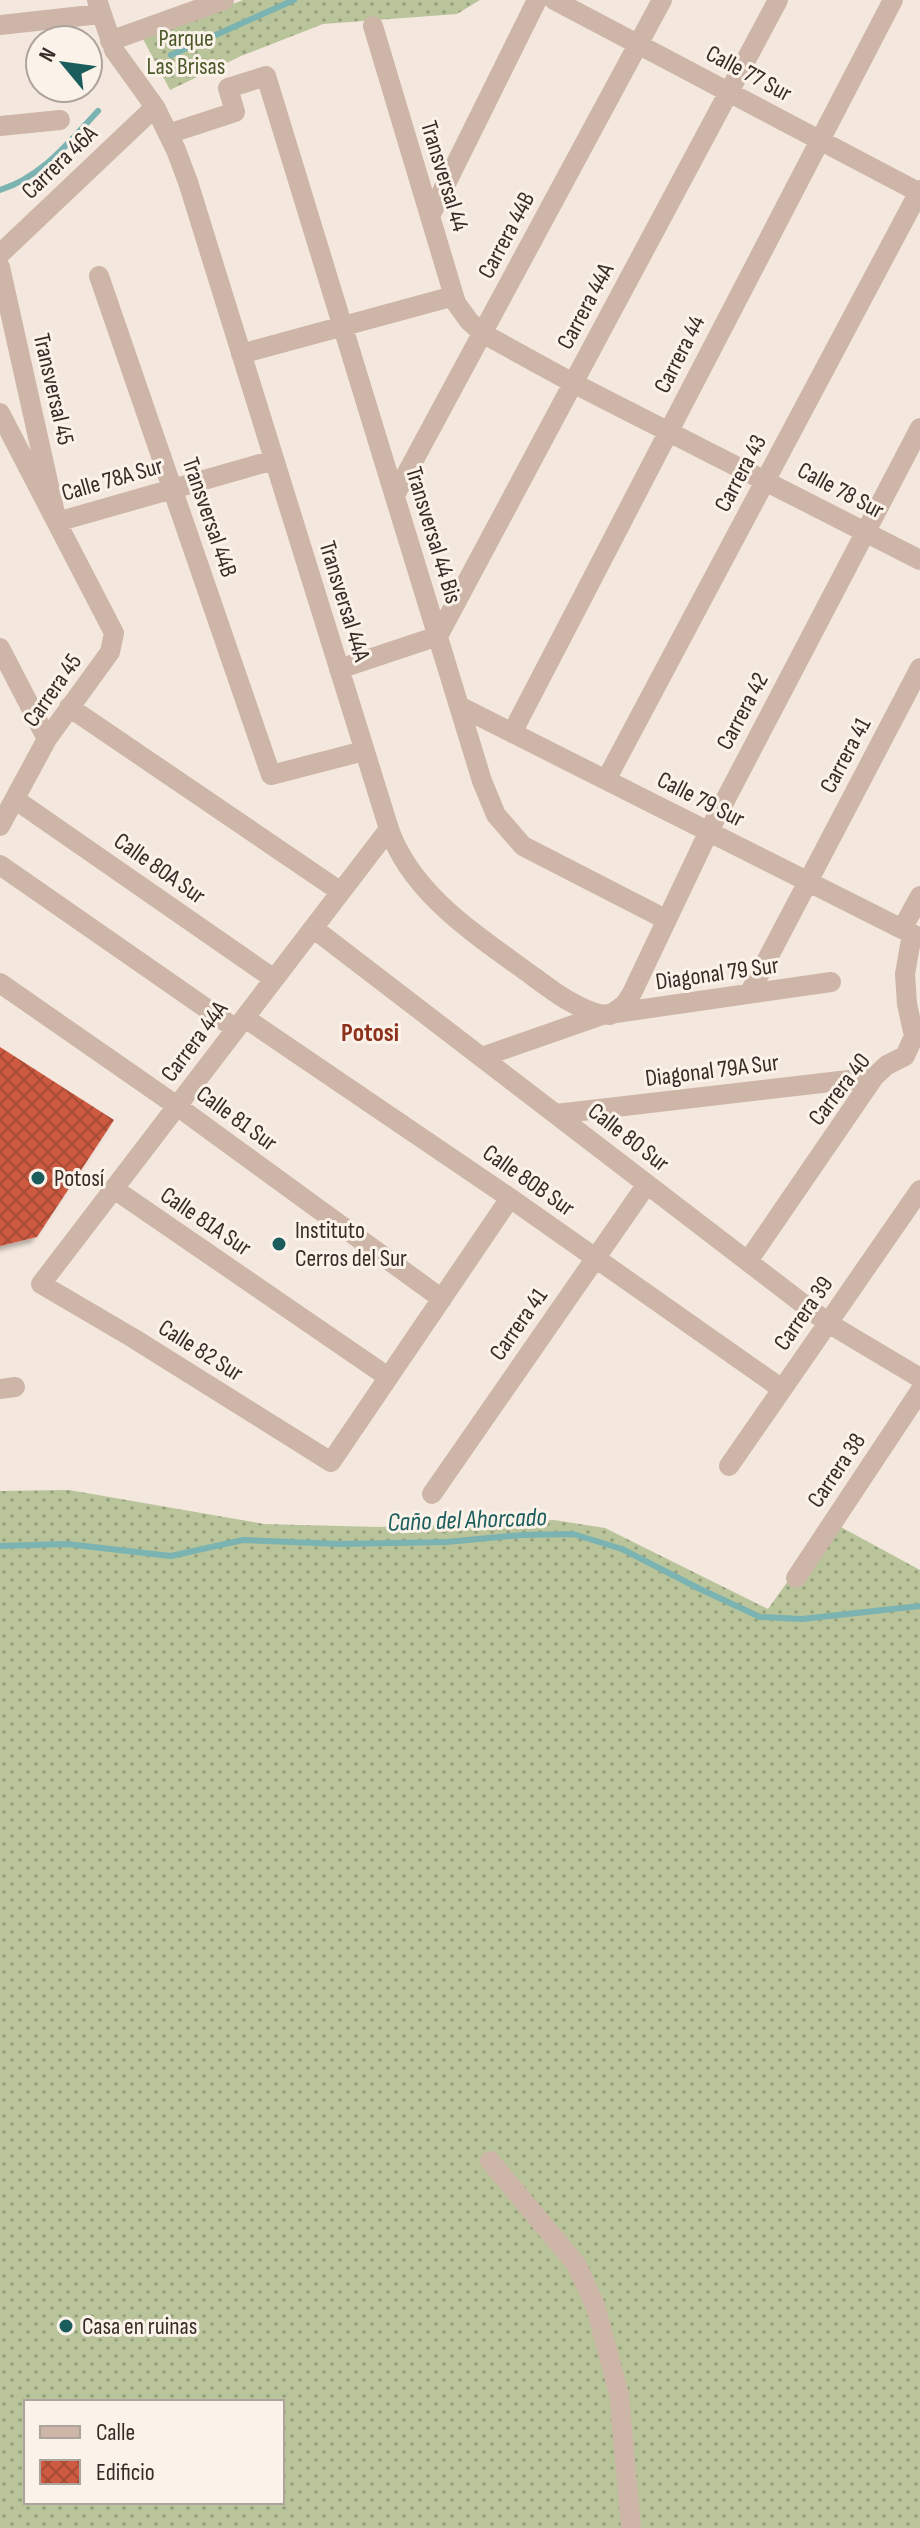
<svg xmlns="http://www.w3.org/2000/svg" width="920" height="2528" font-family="'Sofia Sans Condensed',sans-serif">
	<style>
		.grass { fill: url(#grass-dots); fill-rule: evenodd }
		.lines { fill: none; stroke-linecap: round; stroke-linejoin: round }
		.stream { stroke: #7ab3b1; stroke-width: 6 }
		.building { fill: url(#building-cross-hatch); filter: url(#shadow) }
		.minor { stroke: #cdb6a7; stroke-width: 20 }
		.poi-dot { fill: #1b5d5d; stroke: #fbf2e9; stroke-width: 3 }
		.labels { text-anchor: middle; stroke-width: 6; stroke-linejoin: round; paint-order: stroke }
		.park-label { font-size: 24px; fill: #4b592a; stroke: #fbf2e9 }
		.street-label { font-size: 24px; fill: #392c28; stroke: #fbf2e9 }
		.poi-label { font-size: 24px; fill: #392c28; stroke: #fbf2e9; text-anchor: start }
		.neighbourhood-label { font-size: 26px; font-weight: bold; fill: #8d301c; stroke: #fbf2e9 }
		.water-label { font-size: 26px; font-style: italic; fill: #1b5d5d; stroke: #fbf2e9 }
	</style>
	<defs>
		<pattern id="grass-dots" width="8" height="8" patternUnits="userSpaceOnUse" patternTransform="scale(2)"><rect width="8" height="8" fill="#b9c49b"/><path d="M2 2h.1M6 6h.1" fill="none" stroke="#979f7e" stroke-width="1.8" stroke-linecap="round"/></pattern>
		<pattern id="building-cross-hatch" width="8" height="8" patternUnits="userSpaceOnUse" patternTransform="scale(2)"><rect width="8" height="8" fill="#cd5a41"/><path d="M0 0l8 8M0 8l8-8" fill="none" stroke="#a74b36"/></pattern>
		<filter id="shadow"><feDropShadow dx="-5.5" dy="5.5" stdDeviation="2" flood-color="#0004"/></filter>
	</defs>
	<rect width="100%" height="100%" fill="#f4e7dd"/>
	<!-- grass -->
	<path class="grass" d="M243,0H480L457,14L323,24L241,56L170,90L143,39Z
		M69,1490L264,1524L378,1527L554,1520L605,1528L768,1609L788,1581L802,1586L839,1526L920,1570V2528H0V1491ZM26,2402H282V2502H26Z"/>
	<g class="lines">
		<!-- stream -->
		<path class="stream" d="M171,55L294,0
			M0,190C42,177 69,142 98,111
			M0,1546L67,1544L171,1556L243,1540L340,1544L446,1542L522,1535L573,1534L622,1549L698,1588L760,1617L802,1619L920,1606"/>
	</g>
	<!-- building -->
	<path class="building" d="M0,1047L114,1120L37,1237L0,1246Z"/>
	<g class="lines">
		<!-- minor -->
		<path class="minor" d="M97,0L114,50L155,107L176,150L188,182L389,829C411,892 472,932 523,969C548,987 571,1007 602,1015L831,982
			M554,0L920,193
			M0,25L100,14
			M373,26L456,303L469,321L482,333L573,383L920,560
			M110,41L224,0
			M0,126L60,120
			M168,134L235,112L228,88L266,76L482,781L496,815L523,846L667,920
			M430,216L537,0
			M0,254L155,107
			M0,267L57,522L274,460
			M99,276L271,775L364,751
			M241,354L454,296
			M0,413L114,633L110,652L47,739L0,826
			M395,495L662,0
			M0,648L47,739
			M339,669L438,636L778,0
			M459,706L920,938
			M69,707L341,892
			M512,733L893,0
			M606,780L920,190
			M16,800L274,979
			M389,829L41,1284L133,1338L331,1462L510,1198
			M0,865L236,1029
			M313,928L828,1323L920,1378
			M902,929L920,896
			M0,983L177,1106L442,1299
			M749,994L920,668
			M610,1015L625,1004L632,993L709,831L920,428
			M245,1018L510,1198L782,1389
			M482,1057L602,1015
			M556,1114L874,1077
			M114,1189L388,1377
			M748,1261L874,1077L887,1065L905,1056L914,1036L907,1004L905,974L912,934
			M0,1389L15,1387
			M729,1466L920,1190
			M432,1494L647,1184
			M796,1578L920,1391
			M490,2161L576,2264L595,2305L619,2394L631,2528"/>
	</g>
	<!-- markers -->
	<g class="poi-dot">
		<circle cx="38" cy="1178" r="8"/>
		<circle cx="279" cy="1244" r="8"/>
		<circle cx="66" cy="2326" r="8"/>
	</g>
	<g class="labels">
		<!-- park labels -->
		<g class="park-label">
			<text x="186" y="46">Parque<tspan x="186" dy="28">Las Brisas</tspan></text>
		</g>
		<!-- street labels -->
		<g class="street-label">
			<text transform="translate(749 73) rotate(28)" y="8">Calle 77 Sur</text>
			<text transform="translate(59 162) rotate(-44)" y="8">Carrera 46A</text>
			<text transform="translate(445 176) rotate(73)" y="8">Transversal 44</text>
			<text transform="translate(506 235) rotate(-62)" y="8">Carrera 44B</text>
			<text transform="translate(585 306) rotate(-62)" y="8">Carrera 44A</text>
			<text transform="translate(679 354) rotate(-63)" y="8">Carrera 44</text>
			<text transform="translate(54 389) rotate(77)" y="8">Transversal 45</text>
			<text transform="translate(740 473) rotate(-62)" y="8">Carrera 43</text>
			<text transform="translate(112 479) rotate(-16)" y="8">Calle 78A Sur</text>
			<text transform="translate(841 490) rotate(28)" y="8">Calle 78 Sur</text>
			<text transform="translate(210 517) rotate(71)" y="8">Transversal 44B</text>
			<text transform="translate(434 535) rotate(73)" y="8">Transversal 44 Bis</text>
			<text transform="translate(345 601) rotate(73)" y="8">Transversal 44A</text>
			<text transform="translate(52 690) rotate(-55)" y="8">Carrera 45</text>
			<text transform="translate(742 711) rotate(-62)" y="8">Carrera 42</text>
			<text transform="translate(845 755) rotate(-62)" y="8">Carrera 41</text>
			<text transform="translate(701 799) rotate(27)" y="8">Calle 79 Sur</text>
			<text transform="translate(160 868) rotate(35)" y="8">Calle 80A Sur</text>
			<text transform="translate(717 973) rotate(-8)" y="8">Diagonal 79 Sur</text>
			<text transform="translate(194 1041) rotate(-53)" y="8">Carrera 44A</text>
			<text transform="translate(712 1070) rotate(-7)" y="8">Diagonal 79A Sur</text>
			<text transform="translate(839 1089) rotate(-52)" y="8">Carrera 40</text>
			<text transform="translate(237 1118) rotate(36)" y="8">Calle 81 Sur</text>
			<text transform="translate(629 1137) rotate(38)" y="8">Calle 80 Sur</text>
			<text transform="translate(529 1180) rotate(35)" y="8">Calle 80B Sur</text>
			<text transform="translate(206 1221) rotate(34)" y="8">Calle 81A Sur</text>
			<text transform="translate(803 1313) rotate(-55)" y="8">Carrera 39</text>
			<text transform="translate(518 1324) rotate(-55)" y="8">Carrera 41</text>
			<text transform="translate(201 1350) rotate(32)" y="8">Calle 82 Sur</text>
			<text transform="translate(836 1470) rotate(-56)" y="8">Carrera 38</text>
		</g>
		<!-- poi labels -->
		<g class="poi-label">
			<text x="54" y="1186">Potosí</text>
			<text x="295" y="1238">Instituto<tspan x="295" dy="28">Cerros del Sur</tspan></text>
			<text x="82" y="2334">Casa en ruinas</text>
		</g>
		<!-- neighbourhood labels -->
		<g class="neighbourhood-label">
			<text x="370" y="1041">Potosi</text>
		</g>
		<!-- water labels -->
		<g class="water-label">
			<text transform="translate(467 1519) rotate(-2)" y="9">Caño del Ahorcado</text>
		</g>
	</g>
	<!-- legend -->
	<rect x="24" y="2400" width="260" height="104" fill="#fbf2e9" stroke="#ada39c" stroke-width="2"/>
	<rect x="40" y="2426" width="40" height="12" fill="#cdb6a7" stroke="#ada39c" stroke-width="2"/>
	<text x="96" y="2440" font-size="24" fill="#392c28">Calle</text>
	<rect x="40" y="2460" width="40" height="24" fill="url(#building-cross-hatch)" stroke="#ada39c" stroke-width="2"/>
	<text x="96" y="2480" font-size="24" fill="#392c28">Edificio</text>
	<!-- north arrow -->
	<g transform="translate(64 64) rotate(299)"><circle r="38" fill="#fbf2e9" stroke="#ada39c" stroke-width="2"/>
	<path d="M0-6L14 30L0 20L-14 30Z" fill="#1b5d5d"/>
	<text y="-12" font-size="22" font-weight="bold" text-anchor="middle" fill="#392c28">N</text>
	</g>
</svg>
